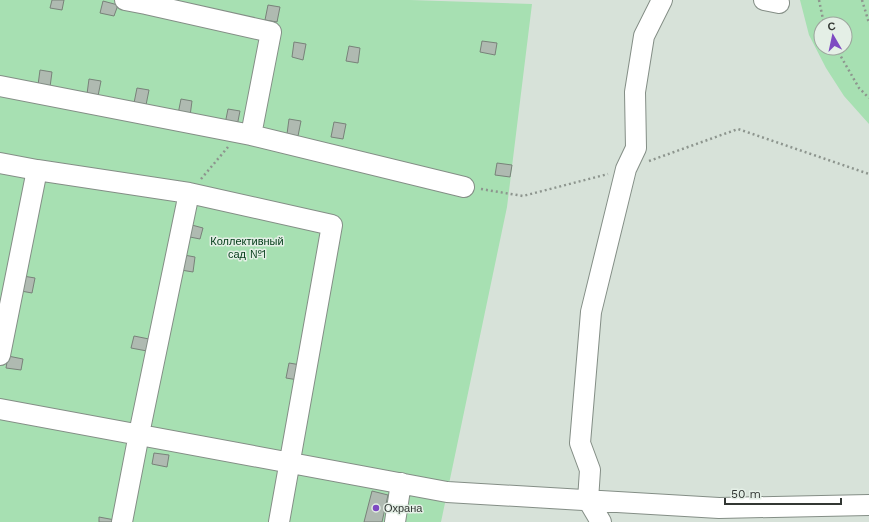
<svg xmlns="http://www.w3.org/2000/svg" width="869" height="522" font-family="'Work Sans',sans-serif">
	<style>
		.green { fill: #a7e0b2; fill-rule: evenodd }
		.building { fill: #afbab1; stroke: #788279 }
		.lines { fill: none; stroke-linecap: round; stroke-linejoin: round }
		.minor-casing { stroke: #848e86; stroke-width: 22 }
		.path { stroke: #8d958e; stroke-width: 2.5; stroke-dasharray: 2 3; stroke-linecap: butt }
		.minor { stroke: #fff; stroke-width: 20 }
		.poi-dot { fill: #7e4ac2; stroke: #e4efe6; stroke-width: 1.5 }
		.labels { text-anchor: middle; stroke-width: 3; stroke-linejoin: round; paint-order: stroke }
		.park-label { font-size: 11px; fill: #003a16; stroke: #e4efe6 }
		.poi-label { font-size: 11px; fill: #323733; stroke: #e4efe6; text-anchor: start }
	</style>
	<rect width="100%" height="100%" fill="#d7e2d9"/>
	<!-- green -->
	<path class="green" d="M0,0H410L532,4L507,207L441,522H0Z
		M800,0H869V124L844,96L826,68L809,35ZM821,24H845V48H821Z"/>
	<!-- building -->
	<path class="building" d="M52,0H64L62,10L50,8Z
		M103,1L118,5L114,16L100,13Z
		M268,5L280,7L277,22L265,20Z
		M482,41L497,43L495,55L480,52Z
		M294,42L306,44L303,60L292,57Z
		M349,46L360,48L358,63L346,61Z
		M40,70L52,72L50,87L38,85Z
		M89,79L101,81L98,96L87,94Z
		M137,88L149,90L146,105L134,103Z
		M181,99L192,101L190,116L178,114Z
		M228,109L240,111L237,126L225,124Z
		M289,119L301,121L298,136L287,134Z
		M334,122L346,124L343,139L331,137Z
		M497,163L512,165L510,177L495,175Z
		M188,224L203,228L200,239L185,236Z
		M184,255L195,257L193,272L181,270Z
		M23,276L35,278L32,293L21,291Z
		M134,336L149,339L147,351L131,348Z
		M8,356L23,359L21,370L6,368Z
		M289,363L301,365L298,380L286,378Z
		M154,453L169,455L167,467L152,464Z
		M372,491L388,495L382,522H364Z
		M99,517L115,520L114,522H99Z"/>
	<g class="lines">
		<!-- minor casing -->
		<g class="minor-casing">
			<path id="minor" d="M125,0L146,4
				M147,0L146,4L271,32L251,135
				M764,0L779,3
				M0,86L251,135L464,187
				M0,163L37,170L189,193L332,225L279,522
				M0,355L37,170
				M0,409L447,492L719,508L869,505
				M122,522L139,434L189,193
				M395,522L401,483
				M601,522L588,500L590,470L580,443L591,312L626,169L636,148L635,92L644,36L662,0"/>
		</g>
		<!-- path -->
		<path class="path" d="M819,0L824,24
			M862,0L869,23
			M836,48L859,88L869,98
			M649,161L738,129L869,174
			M201,179L228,147
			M481,189L523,196L608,174"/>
		<!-- minor -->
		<use href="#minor" class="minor"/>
	</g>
	<!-- markers -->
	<circle class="poi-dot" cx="376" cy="508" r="4"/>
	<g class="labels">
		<!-- park labels -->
		<g class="park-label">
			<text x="247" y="245">Коллективный<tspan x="247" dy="13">сад №1</tspan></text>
		</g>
		<!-- poi labels -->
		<g class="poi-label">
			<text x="384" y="512">Охрана</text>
		</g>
	</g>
	<!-- north arrow -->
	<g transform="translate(833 36) rotate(351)"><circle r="19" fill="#e4efe6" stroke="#9da59e"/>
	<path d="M0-3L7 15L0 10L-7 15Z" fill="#7e4ac2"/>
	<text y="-6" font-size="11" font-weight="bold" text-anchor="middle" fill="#323733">С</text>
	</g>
	<!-- scale -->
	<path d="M725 498v6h116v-6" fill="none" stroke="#323733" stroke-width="2"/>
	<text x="731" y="498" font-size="12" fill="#323733" stroke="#e4efe6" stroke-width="3" paint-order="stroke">50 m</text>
</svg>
